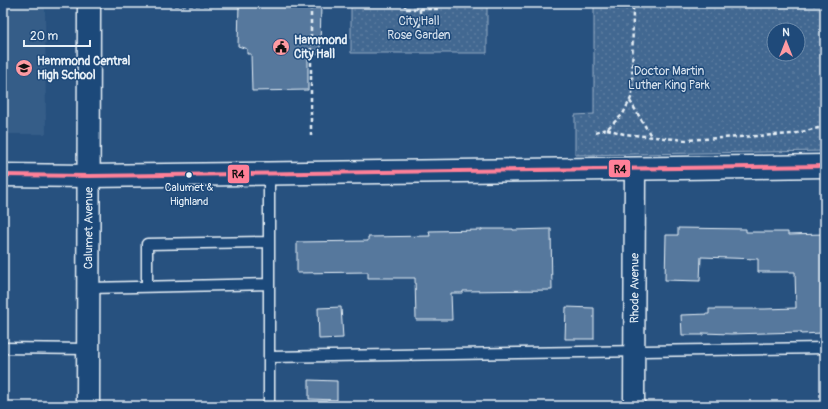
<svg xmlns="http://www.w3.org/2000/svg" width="828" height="409" font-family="Pangolin,sans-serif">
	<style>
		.built { fill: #355d88 }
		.park { fill: url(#park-dots); stroke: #96acc4; fill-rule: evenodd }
		.building { fill: #57789d; stroke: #e8f1f8 }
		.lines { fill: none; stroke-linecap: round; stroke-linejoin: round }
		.service-casing { stroke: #e8f1f8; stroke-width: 13 }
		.minor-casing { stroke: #e8f1f8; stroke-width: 23 }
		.tertiary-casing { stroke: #e8f1f8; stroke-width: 25 }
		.primary-casing { stroke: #e8f1f8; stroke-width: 25 }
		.path { stroke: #e8f1f8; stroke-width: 2.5; stroke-dasharray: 4 3; stroke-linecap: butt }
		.service { stroke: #1f4a7a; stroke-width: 10 }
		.minor { stroke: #1f4a7a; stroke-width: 20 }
		.tertiary { stroke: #1f4a7a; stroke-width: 22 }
		.primary { stroke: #1f4a7a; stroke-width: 22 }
		.bus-1-casing { stroke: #1f4a7a; stroke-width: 7 }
		.bus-1 { stroke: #ff8098; stroke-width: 4 }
		.bus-dot { fill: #e8f1f8; stroke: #1f4a7a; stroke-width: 1.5 }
		.labels { text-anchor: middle; stroke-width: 3; stroke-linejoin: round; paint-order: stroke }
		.bus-label { font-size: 11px; fill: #e8f1f8; stroke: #1f4a7a }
		.park-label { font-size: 12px; fill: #d8e3ee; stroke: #1f4a7a }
		.poi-label { font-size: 12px; font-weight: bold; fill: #e8f1f8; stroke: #1f4a7a; text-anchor: start }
		.street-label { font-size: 12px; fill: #e8f1f8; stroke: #1f4a7a }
		.line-badge { stroke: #1f4a7a; stroke-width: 1.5 }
		.pale-badge-label { font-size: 11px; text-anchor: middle; font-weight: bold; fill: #111 }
	</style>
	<defs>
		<pattern id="park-dots" width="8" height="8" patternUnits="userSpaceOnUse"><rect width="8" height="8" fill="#436891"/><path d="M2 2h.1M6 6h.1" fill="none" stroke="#5e7ea1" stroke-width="1.8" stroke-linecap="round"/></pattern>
	</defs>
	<rect width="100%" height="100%" fill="#27517f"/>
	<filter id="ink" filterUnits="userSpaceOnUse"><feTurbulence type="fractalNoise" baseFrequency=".025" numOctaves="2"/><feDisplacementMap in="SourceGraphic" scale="8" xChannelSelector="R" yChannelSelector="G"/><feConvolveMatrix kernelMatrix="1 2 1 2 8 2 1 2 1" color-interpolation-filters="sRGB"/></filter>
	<g filter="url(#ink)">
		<!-- built -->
		<path class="built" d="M3,3H45L46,134H3Z"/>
		<!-- park -->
		<path class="park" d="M351,3H487V53H351Z
			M594,3H825V151L575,155V115L594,114ZM774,30H798V54H774Z"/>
		<!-- building -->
		<path class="building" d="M239,3H321L320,54L308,55V90L252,91L251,54H247V49L238,46Z
			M678,228L746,229V232H788V235L823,234V284H821L822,333L801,334V332L731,334L703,333V335H682L681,315L709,314V309H765L796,308L795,272H758V259L701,257L700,281L665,280L666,235H678Z
			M482,229H513V230L551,229L552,290L463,291V293H451L452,320H416L415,278H368V272L297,273V242L368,241V237L430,236L429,231L482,230Z
			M341,307L343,338L319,339L318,308Z
			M566,307L594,308V339H565Z
			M309,380L337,381V400L309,399Z"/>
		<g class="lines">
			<!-- service casing -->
			<g class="service-casing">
				<path id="service" d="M269,174V406
					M147,286V244L268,242
					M89,288L269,284
					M3,348L88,349
					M269,357L825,348"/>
			</g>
			<!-- minor casing -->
			<g class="minor-casing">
				<g id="minor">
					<path id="s1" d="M634,406L635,169"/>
				</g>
			</g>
			<!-- tertiary casing -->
			<g class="tertiary-casing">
				<path id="tertiary" d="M3,175L89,176L825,166"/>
			</g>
			<!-- primary casing -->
			<g class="primary-casing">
				<g id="primary">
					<path id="s2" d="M88,406L89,3"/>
				</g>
			</g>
			<!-- path -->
			<path class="path" d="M405,3V9H438V3
				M126,5H223
				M420,9V30
				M630,101L651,136
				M607,129L624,134L685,140L793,134L818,128L825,129
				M595,132L607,129L623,114L632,96L633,3
				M311,136V3"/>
			<!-- service -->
			<use href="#service" class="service"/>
			<!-- minor -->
			<use href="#minor" class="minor"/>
			<!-- tertiary -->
			<use href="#tertiary" class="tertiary"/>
			<!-- primary -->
			<use href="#primary" class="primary"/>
			<!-- bus-1 casing -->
			<g class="bus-1-casing">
				<path id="bus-1" d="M3,175L89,176L825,166"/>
			</g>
			<!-- bus-1 -->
			<use href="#bus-1" class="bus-1"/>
		</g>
	</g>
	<!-- icons -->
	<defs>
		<g id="civic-disc" transform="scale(0.9)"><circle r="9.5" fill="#ff9aa2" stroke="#1f4a7a"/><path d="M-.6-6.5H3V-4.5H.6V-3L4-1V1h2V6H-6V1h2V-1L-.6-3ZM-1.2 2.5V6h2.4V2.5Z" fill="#111"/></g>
		<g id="school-disc" transform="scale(0.9)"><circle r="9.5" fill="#ff9aa2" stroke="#1f4a7a"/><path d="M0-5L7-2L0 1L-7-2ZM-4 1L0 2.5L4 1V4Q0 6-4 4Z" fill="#111"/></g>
	</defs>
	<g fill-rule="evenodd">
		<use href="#civic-disc" x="281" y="47"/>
		<use href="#school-disc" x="24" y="68"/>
	</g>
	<!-- markers -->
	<circle class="bus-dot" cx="189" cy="175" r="3.5"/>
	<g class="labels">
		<!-- bus labels -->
		<g class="bus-label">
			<text x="189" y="191">Calumet &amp;<tspan x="189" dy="14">Highland</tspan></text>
		</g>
		<!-- park labels -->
		<g class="park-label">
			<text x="419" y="25">City Hall<tspan x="419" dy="14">Rose Garden</tspan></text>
			<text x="669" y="75">Doctor Martin<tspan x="669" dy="14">Luther King Park</tspan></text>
		</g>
		<!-- poi labels -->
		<g class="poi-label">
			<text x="294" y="44">Hammond<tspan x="294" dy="14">City Hall</tspan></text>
			<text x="37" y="65">Hammond Central<tspan x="37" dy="14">High School</tspan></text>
		</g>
		<!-- street labels -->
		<g class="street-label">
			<text dy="4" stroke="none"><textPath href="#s2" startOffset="178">Calumet Avenue</textPath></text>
			<text dy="4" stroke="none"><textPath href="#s1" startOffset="118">Rhode Avenue</textPath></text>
		</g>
	</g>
	<g class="line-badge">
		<rect x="608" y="159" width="23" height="19" rx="4" fill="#ff8098"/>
		<rect x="227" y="164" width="23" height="20" rx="4" fill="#ff8098"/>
	</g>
	<g class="pale-badge-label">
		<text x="620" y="173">R4</text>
		<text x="238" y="178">R4</text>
	</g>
	<!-- margin -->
	<rect width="828" height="409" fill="none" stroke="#1f4a7a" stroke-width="16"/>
	<rect x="8" y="8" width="812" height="393" fill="none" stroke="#e8f1f8" stroke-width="1.5" filter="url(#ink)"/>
	<!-- north arrow -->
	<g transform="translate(786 42)"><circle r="19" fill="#1f4a7a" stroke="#6f8dac"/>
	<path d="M0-3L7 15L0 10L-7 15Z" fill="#ff9aa2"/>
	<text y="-6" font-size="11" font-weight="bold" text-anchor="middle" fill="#e8f1f8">N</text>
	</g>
	<!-- scale -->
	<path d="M24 40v6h66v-6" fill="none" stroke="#e8f1f8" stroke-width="2"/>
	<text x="30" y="40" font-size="12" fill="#e8f1f8" stroke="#1f4a7a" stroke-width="3" paint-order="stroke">20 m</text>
</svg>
